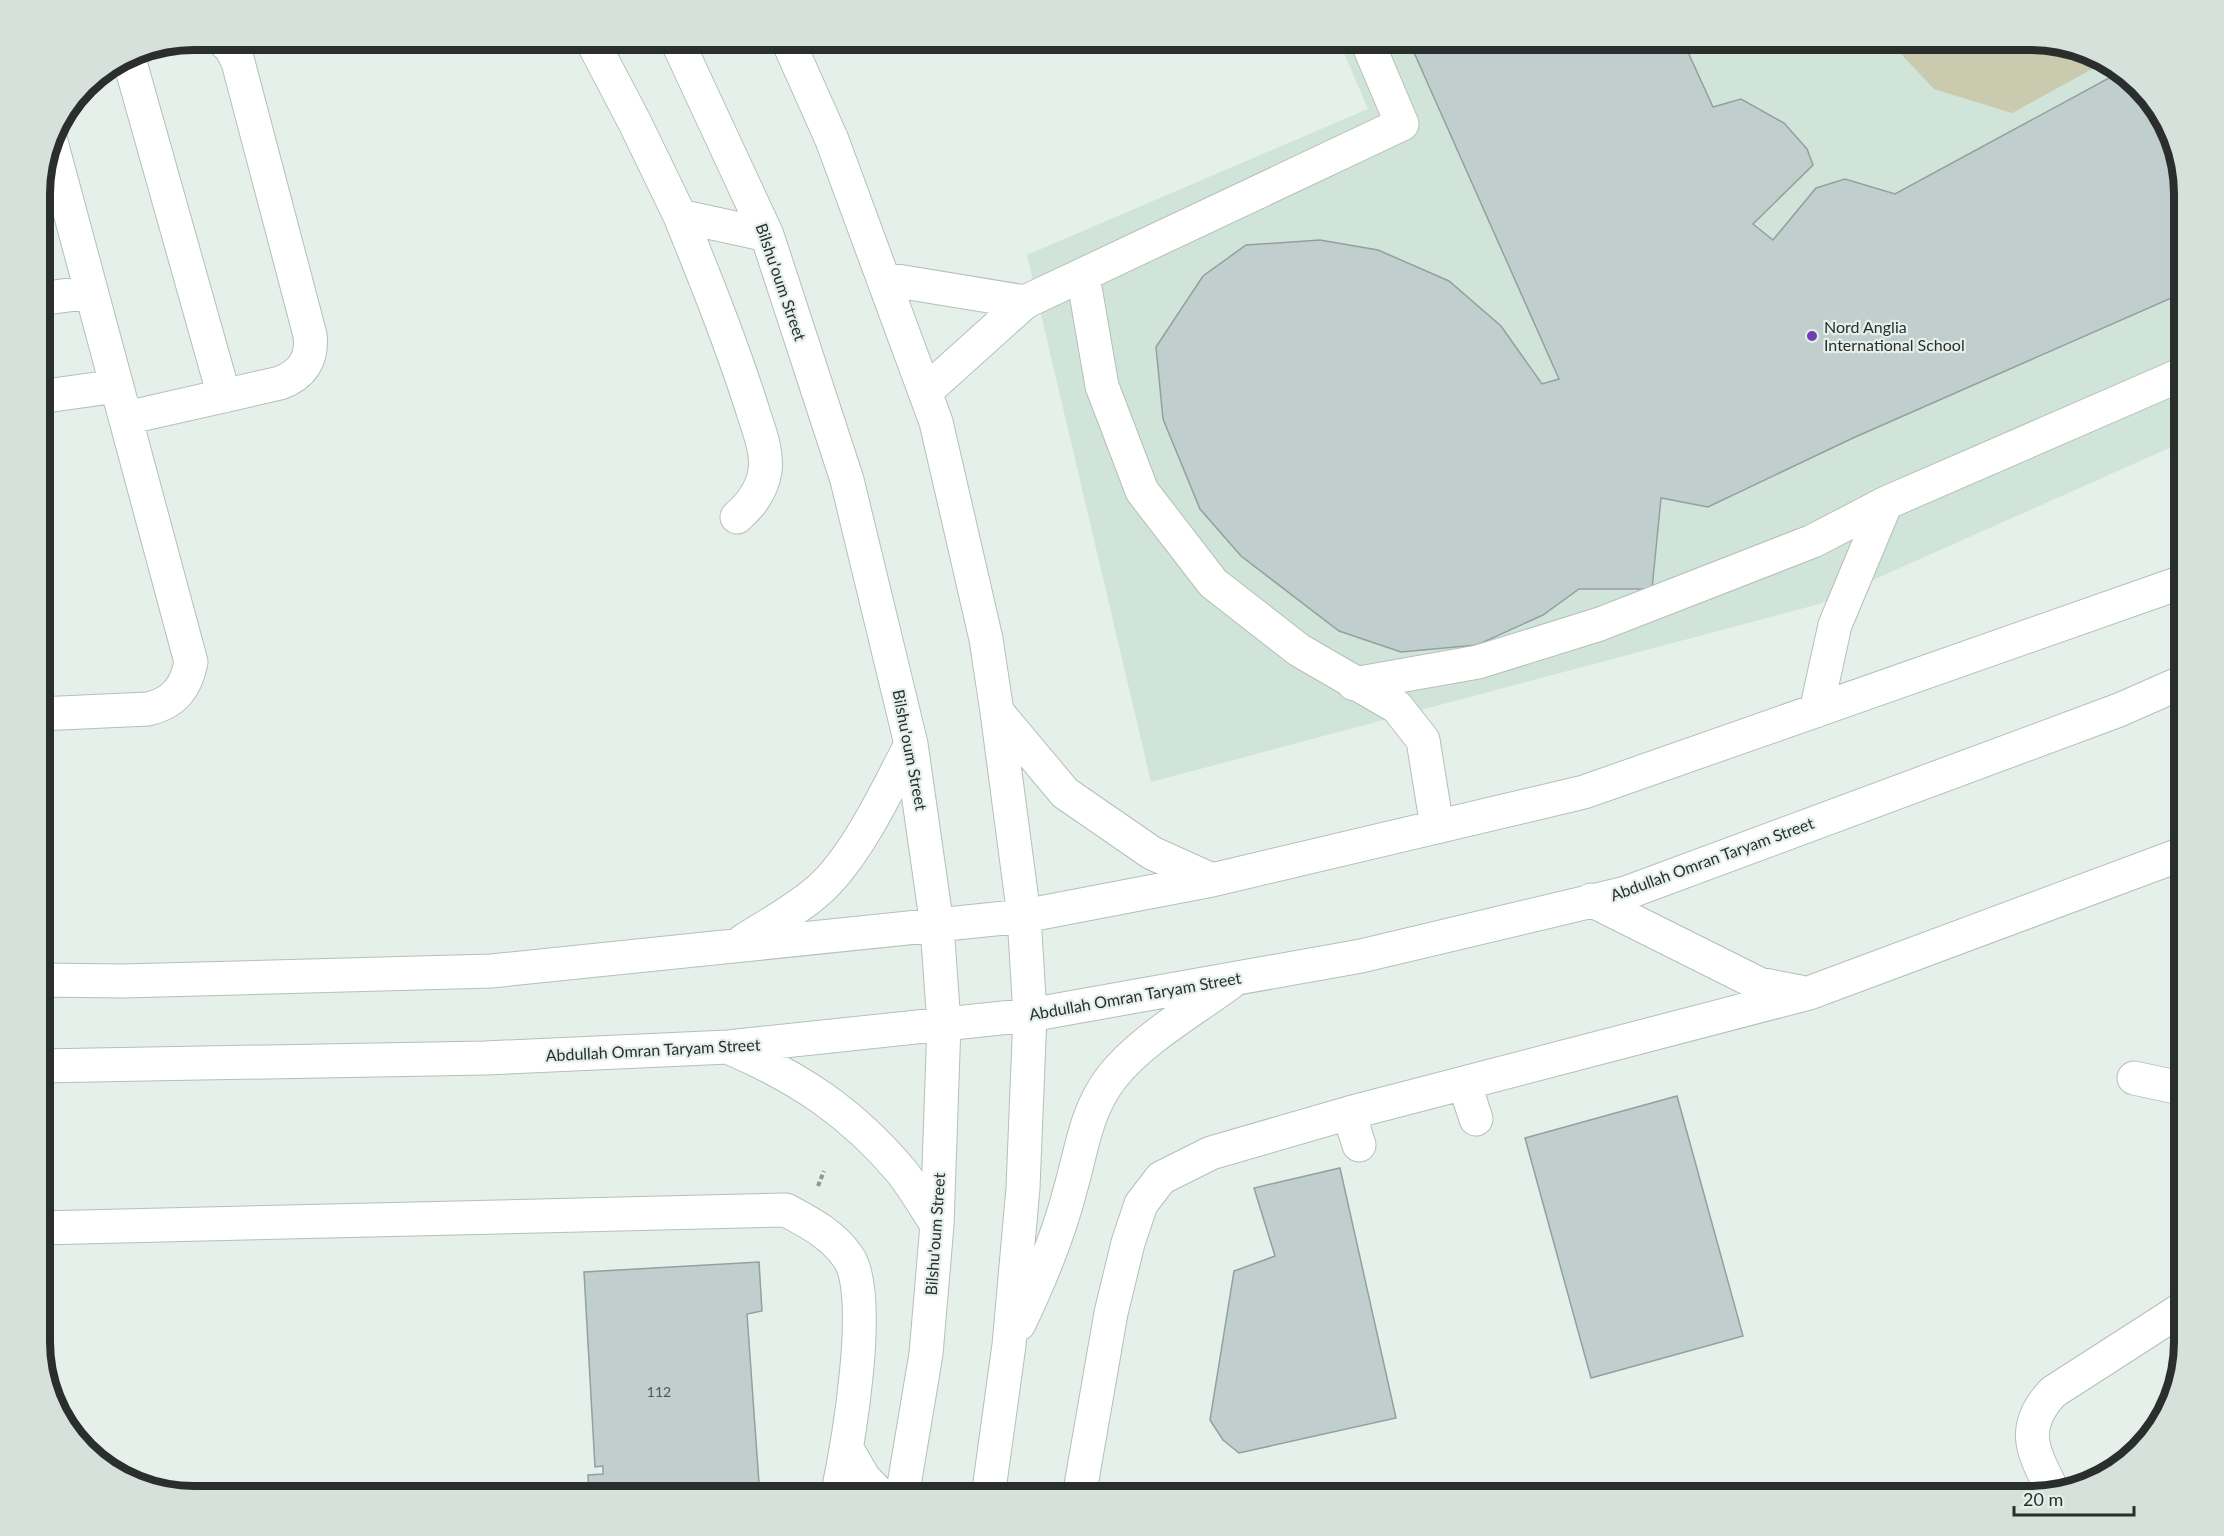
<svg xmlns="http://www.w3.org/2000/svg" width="2224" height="1536" font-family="Lato,sans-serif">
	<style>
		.built { fill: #d1e4d9 }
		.green { fill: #cacaae }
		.building { fill: #c0cfcd; stroke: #92a09f; stroke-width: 1.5 }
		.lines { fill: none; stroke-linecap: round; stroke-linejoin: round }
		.minor-casing { stroke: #b4c0b9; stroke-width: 35 }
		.path { stroke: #8e9792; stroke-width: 4; stroke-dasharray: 4.5 3; stroke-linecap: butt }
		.minor { stroke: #fff; stroke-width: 33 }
		.poi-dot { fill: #6e3cb3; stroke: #e4f0e9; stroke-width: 2 }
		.labels { text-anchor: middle; stroke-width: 4.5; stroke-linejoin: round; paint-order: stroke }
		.number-label { font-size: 14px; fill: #505755 }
		.street-label { font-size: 16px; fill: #2a2f2d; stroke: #e4f0e9 }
		.poi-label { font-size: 16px; fill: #2a2f2d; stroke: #e4f0e9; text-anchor: start }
		.rim { fill: none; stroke: #2a2f2d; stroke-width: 8 }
	</style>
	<rect width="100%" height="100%" fill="#e4f0e9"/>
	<!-- built -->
	<path class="built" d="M1338,39H2031L2117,65L2165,116L2185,193V441L1819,604L1151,782L1027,255L1368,109Z"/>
	<!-- green -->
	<path class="green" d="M1887,39H2031L2105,62L2012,113L1934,89Z"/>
	<!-- building -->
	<path class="building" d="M1408,39H1682L1713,107L1741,99L1784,123L1807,149L1813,165L1753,224L1773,240L1816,188L1845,179L1895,194L2122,71L2165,116L2185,193V292L1853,438L1708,507L1661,498L1652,589H1579L1543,615L1477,645L1401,652L1339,631L1241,556L1200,509L1163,419L1156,347L1203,276L1246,245L1320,240L1378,250L1449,281L1501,326L1542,384L1559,379Z
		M1677,1096L1743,1336L1591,1378L1525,1138Z
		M1340,1168L1396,1418L1239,1453L1223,1440L1210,1420L1234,1271L1275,1256L1254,1188Z
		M759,1262L762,1311L747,1314L760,1497H589L588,1475L603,1474V1466L595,1467L584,1272Z"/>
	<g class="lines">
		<!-- minor casing -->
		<g class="minor-casing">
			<path id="minor" d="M591,39L635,123L680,216L767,235
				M676,39L767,235L847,480L911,744L937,926L944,1024L937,1225L926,1354L902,1497
				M787,39L832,140L936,422L986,639L997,712L1024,916L1030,1015L1023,1188L1009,1345L988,1497
				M128,55L224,396
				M680,216C705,278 730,340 751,405C757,426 768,449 765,471C762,490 751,505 737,517
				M1083,276L1102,386L1142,491L1213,583L1299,650L1397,707L1423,740L1437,827
				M885,279L1025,302L925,392
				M39,299L91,292
				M1025,302L1402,124L1366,39
				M39,397L117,386
				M126,418L280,383C302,375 313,359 310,335L238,62L231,48L221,39
				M1354,684L1478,662L1600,624L1813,541L1886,503L2185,373
				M1816,711L1835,625L1886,503
				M998,713L1065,793L1152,853L1212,880
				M39,714L148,709C174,703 186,688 191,662L50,138
				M1591,900L1759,984L1800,992
				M743,941C769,924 797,910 820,889C856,857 889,787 911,744
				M39,980L123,981L491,971L1024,916L1212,880L1584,792L2185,581
				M730,1048C800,1078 852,1113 901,1171C914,1187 925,1207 937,1225
				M39,1066L485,1058L728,1047L1030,1015L1361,956L1626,893L2119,710L2185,681
				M2134,1078L2185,1089
				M1465,1085L1476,1119
				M1349,1113L1359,1145
				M39,1228L786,1210C810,1223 832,1234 848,1257C875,1294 847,1450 837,1497
				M1019,1324C1040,1280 1059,1235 1071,1187C1082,1149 1086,1110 1112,1077C1141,1040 1192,1011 1230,983
				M847,1449L864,1478L882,1497
				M2053,1491C2033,1452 2019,1428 2053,1392L2185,1307
				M1079,1497L1111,1313L1128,1243L1141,1204L1161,1178L1211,1153L1349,1113L1809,993L2185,853"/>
		</g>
		<!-- path -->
		<path class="path" d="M818,1186L824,1171"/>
		<!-- minor -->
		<use href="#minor" class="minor"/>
	</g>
	<!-- markers -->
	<circle class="poi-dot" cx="1812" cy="336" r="6"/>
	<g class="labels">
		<!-- number labels -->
		<g class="number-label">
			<text x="659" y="1397">112</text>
		</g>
		<!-- street labels -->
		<g class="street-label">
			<text transform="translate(781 282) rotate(71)" y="6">Bilshu'oum Street</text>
			<text transform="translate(910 750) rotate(79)" y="6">Bilshu'oum Street</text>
			<text transform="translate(1712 859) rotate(-20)" y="6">Abdullah Omran Taryam Street</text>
			<text transform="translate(1135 996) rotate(-10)" y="6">Abdullah Omran Taryam Street</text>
			<text transform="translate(653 1050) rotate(-3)" y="6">Abdullah Omran Taryam Street</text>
			<text transform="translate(935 1234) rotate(-86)" y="6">Bilshu'oum Street</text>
		</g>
		<!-- poi labels -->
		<g class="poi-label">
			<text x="1824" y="333">Nord Anglia<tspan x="1824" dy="18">International School</tspan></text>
		</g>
	</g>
	<!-- crop -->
	<path d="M0 0H2224V1536H0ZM194 50H2030A144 144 0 0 1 2174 194V1342A144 144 0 0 1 2030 1486H194A144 144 0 0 1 50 1342V194A144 144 0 0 1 194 50Z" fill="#d5e1da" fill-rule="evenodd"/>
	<path class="rim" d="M194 50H2030A144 144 0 0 1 2174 194V1342A144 144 0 0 1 2030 1486H194A144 144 0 0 1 50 1342V194A144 144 0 0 1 194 50Z"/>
	<!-- scale -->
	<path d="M2014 1506v9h120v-9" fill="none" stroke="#2a2f2d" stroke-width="3"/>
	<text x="2023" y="1506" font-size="18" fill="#2a2f2d" stroke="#e4f0e9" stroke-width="4.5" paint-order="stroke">20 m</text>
</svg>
